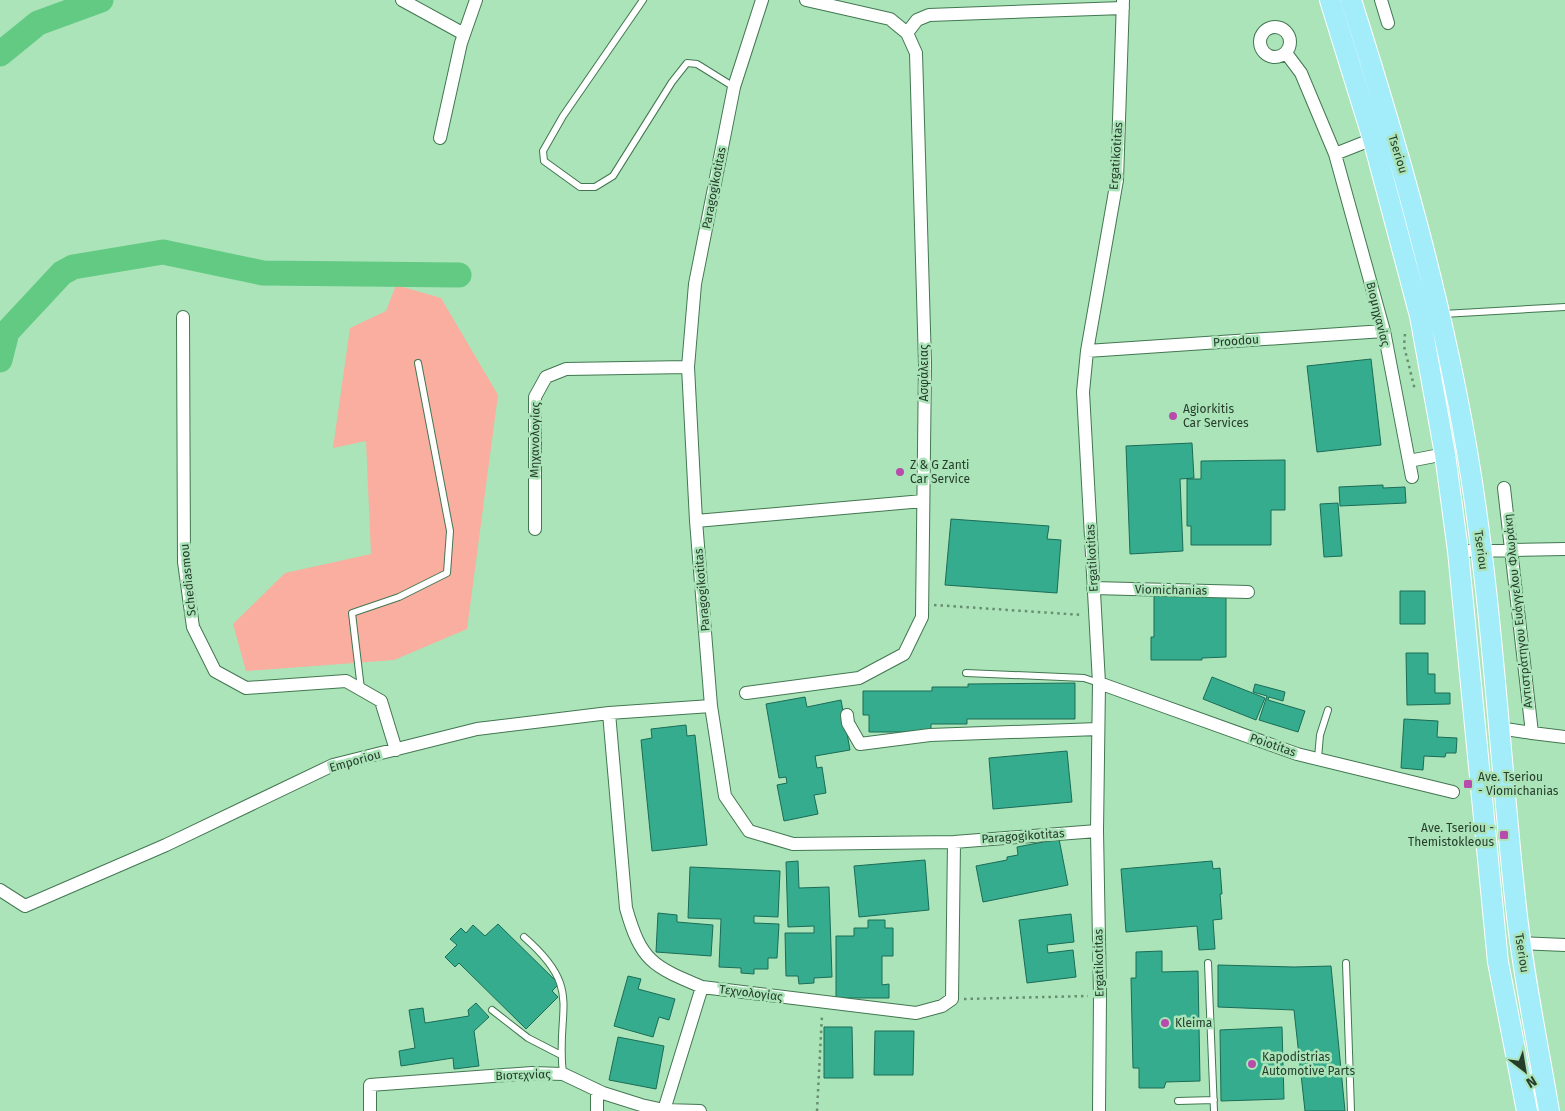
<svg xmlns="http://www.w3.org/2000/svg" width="1565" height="1111" font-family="'Fira Sans',sans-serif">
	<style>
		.green { fill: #f9ae9f }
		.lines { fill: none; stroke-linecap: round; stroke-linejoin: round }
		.river { stroke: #62ca82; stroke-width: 25 }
		.building { fill: #35ac8d; stroke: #1a6c57 }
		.lane-casing { stroke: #427751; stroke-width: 8 }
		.street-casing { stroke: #427751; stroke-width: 14 }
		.primary-casing { stroke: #fff; stroke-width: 22 }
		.path { stroke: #678e70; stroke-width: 2.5; stroke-dasharray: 2.5 4; stroke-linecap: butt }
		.lane { stroke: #fff; stroke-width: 6 }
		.street { stroke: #fff; stroke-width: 12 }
		.primary { stroke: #a3ecf9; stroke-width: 20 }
		.poi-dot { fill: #b74cac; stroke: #abe4b8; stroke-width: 2 }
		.labels { text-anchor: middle; stroke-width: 5; stroke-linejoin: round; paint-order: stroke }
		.street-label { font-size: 12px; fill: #263d2c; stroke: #abe4b8 }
		.poi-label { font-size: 12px; fill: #263d2c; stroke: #abe4b8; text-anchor: start }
	</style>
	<rect width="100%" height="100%" fill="#abe4b8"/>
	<!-- green -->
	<path class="green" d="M396,285L441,298L498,395L467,629L394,660L246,671L233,624L285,573L371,554L366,441L333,448L350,328L386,311Z"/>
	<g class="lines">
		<!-- river -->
		<path class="river" d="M0,54L38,23L101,0
			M0,360L7,332L62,273L73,267L163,252L263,273L459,275"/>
	</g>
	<!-- building -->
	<path class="building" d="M1371,359L1381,445L1317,452L1307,366Z
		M1192,443L1194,478L1180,479L1183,551L1130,554L1126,446Z
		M1285,460V510H1271V545H1191V526H1187V479H1201V461Z
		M1383,485V488L1405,487L1406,503L1340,506L1339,487Z
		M1338,503L1342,556L1324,557L1320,504Z
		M951,519L1049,526L1047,539L1061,540L1057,593L945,585Z
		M1400,591H1425V624H1400Z
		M1154,595H1226V657L1202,658V660H1151V637H1154Z
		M1406,653H1428V674H1435V693H1450V704L1407,705Z
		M1212,677L1265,698L1256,720L1203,699Z
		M1075,683V719H967V724H931V732H869V715H863V691H932V687H968V684Z
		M1255,684L1285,692L1283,701L1269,697L1268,700L1305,711L1298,732L1259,720L1267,696L1253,692Z
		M805,697L807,707L841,700L850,750L815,756L817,768L822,767L826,793L814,795L818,814L784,821L777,785L787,783L786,777L779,778L766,704Z
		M1404,719L1438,721L1437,737L1457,738L1456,753H1446L1445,757L1424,756L1423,770L1401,768Z
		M686,725L687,736L695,735L707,845L652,851L641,740L652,738L651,729Z
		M1067,751L1072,802L993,809L989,758Z
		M1059,839L1068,885L983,902L976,866L1007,860V857L1018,855L1017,847Z
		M925,860L929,910L859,917L854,866Z
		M798,861L799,888L829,887L832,977L814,978V983L799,984L798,976H786L785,933H814V926L788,927L786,862Z
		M1212,861L1213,869L1220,868L1222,894H1220L1222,919L1213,920L1215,949L1199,950L1197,926L1126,932L1121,869Z
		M690,867L780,871L778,917L754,916V923L779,924L777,958H768V969H754V974L741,973V968L719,967L721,919L688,918Z
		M658,913L677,915V922L713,925L711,956L656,952Z
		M1071,914L1074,942L1047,945L1048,953L1073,950L1076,977L1027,983L1019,920Z
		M868,920H885V928H893V956H882V985L889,984V998H836V936H854V928H868Z
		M498,924L559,984L552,991L558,997L526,1029L459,963L455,967L445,957L457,945L450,939L461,928L466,933L473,925L485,936Z
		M1162,951V972L1198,971L1200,1081L1166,1082L1164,1088H1139V1068H1133L1131,978H1136V952Z
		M1218,965L1294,967L1331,966L1345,1111H1305L1294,1010L1218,1007Z
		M628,976L641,979L638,989L675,999L669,1020L659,1017L653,1037L614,1026Z
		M476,1003L489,1017L474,1031L479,1066L454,1069L453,1058L401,1066L399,1051L415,1048L409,1010L423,1008L425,1023L469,1016L468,1010Z
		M824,1027H852L853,1078H824Z
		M1282,1027L1284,1099L1221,1101L1220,1030Z
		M875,1031H914L913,1075H874Z
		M618,1037L664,1046L656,1089L609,1080Z"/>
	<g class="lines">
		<!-- lane casing -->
		<g class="lane-casing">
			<path id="lane" d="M643,0L563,116L543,151L544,161L580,187H595L613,176L672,82L687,63L697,64L734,87
				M1443,314L1565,307
				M966,673L1084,678L1099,683
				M361,689L352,613L399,597L447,573L450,531L418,363
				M1318,758L1320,735L1328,710
				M524,937C585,990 555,1008 563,1074
				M1208,963L1214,1111
				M1346,963L1351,1111
				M492,1010L528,1038L561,1055
				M1178,1101L1214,1100"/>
		</g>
		<!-- street casing -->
		<g class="street-casing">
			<path id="street" d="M402,0L464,34
				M762,0L734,87L695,284L688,367L696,521L711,706L725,796L749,831L793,844L954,842L1097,831
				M1381,0L1388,23
				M1260 42a15 15 0 1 1 30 0a15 15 0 1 1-30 0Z
				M907,33L917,20L929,15L1123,8
				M1286,53L1301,73L1335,154L1384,331L1412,477
				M440,138L461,43L476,0
				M1335,154L1373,139
				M183,317L184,562L193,627L215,671L246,688L346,681L381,701L396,750
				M1087,351L1384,331
				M1409,461L1445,454
				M1504,488L1532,733L1565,737
				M696,521L923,501
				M535,529V397L546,377L566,369L688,367
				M1458,551L1565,549
				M1093,588L1248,592
				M1099,683L1297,754L1453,792
				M746,693L859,678L904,654L922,617L925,364L916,53L907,33L890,19L806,0
				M609,713L626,908C641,961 652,966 702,987L916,1013L942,1006L952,999L954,842
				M847,715L848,723L860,744L930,735L1098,729
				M1499,728L1532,733
				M0,890L25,906L166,845L333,765L477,729L609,713L711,706
				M1520,943L1565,945
				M664,1110L702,987
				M370,1111V1085L532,1073L563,1074L603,1093L641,1105L664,1110L700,1111
				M597,1111V1090
				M1099,1111L1100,996L1097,831L1099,683L1083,392L1087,351L1117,180L1123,0"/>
		</g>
		<!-- primary casing -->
		<g class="primary-casing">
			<path id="primary" d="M1330,0L1373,139L1420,316L1445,454L1458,551L1498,962L1527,1111
				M1351,0C1398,148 1441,298 1467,451C1492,599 1499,749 1515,898C1522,969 1537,1040 1549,1111"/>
		</g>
		<!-- path -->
		<path class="path" d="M1405,334L1404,346L1415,390
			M934,605L1083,615
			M964,999L1088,996
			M817,1111L822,1015"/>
		<!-- lane -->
		<use href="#lane" class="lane"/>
		<!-- street -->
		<use href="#street" class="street"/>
		<!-- primary -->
		<use href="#primary" class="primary"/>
	</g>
	<!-- markers -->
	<g class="poi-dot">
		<circle cx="1173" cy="416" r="5"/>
		<circle cx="900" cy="472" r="5"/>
		<rect x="1463" y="779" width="10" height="10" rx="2.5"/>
		<rect x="1499" y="830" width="10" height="10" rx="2.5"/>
		<circle cx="1165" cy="1023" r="5"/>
		<circle cx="1252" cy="1064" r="5"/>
	</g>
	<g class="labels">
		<!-- street labels -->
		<g class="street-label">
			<text transform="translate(1398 154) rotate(73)" y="4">Tseriou</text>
			<text transform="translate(1116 156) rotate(-86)" y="4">Ergatikotitas</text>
			<text transform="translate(714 188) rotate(-79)" y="4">Paragogikotitas</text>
			<text transform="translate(1378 314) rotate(76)" y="4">Βιομηχανίας</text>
			<text transform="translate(1236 341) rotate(-4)" y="4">Proodou</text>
			<text transform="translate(924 373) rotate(-90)" y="4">Ασφάλειας</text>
			<text transform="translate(535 440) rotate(-89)" y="4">Μηχανολογίας</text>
			<text transform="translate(1481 550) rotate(82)" y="4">Tseriou</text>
			<text transform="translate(1092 558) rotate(-93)" y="4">Ergatikotitas</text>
			<text transform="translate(188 580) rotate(-96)" y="4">Schediasmou</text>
			<text transform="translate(702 590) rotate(-95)" y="4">Paragogikotitas</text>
			<text transform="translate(1171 590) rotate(1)" y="4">Viomichanias</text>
			<text transform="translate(1518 611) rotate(-96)" y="4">Αντιστράτηγου Ευάγγελου Φλωράκη</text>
			<text transform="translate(1273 745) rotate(19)" y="4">Poiotitas</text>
			<text transform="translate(355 761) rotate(-16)" y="4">Emporiou</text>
			<text transform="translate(1023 836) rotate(-4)" y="4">Paragogikotitas</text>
			<text transform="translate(1522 953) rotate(81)" y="4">Tseriou</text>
			<text transform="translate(1099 963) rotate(-91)" y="4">Ergatikotitas</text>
			<text transform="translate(751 993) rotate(7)" y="4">Τεχνολογίας</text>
			<text transform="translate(523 1075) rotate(-2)" y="4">Βιοτεχνίας</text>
		</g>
		<!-- poi labels -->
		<g class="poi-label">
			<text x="1183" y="413">Agiorkitis<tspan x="1183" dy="14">Car Services</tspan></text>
			<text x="910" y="469">Z &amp; G Zanti<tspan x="910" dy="14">Car Service</tspan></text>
			<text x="1478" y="781">Ave. Tseriou<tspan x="1478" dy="14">- Viomichanias</tspan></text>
			<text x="1494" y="832" text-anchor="end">Ave. Tseriou -<tspan x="1494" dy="14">Themistokleous</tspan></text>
			<text x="1175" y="1027">Kleima</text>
			<text x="1262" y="1061">Kapodistrias<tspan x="1262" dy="14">Automotive Parts</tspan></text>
		</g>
	</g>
	<!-- north arrow -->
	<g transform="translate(1525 1071) rotate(149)" stroke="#abe4b8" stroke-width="4" paint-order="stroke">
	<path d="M0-4L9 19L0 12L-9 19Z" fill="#263d2c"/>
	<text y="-8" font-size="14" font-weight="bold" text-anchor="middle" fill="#263d2c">N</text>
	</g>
</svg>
